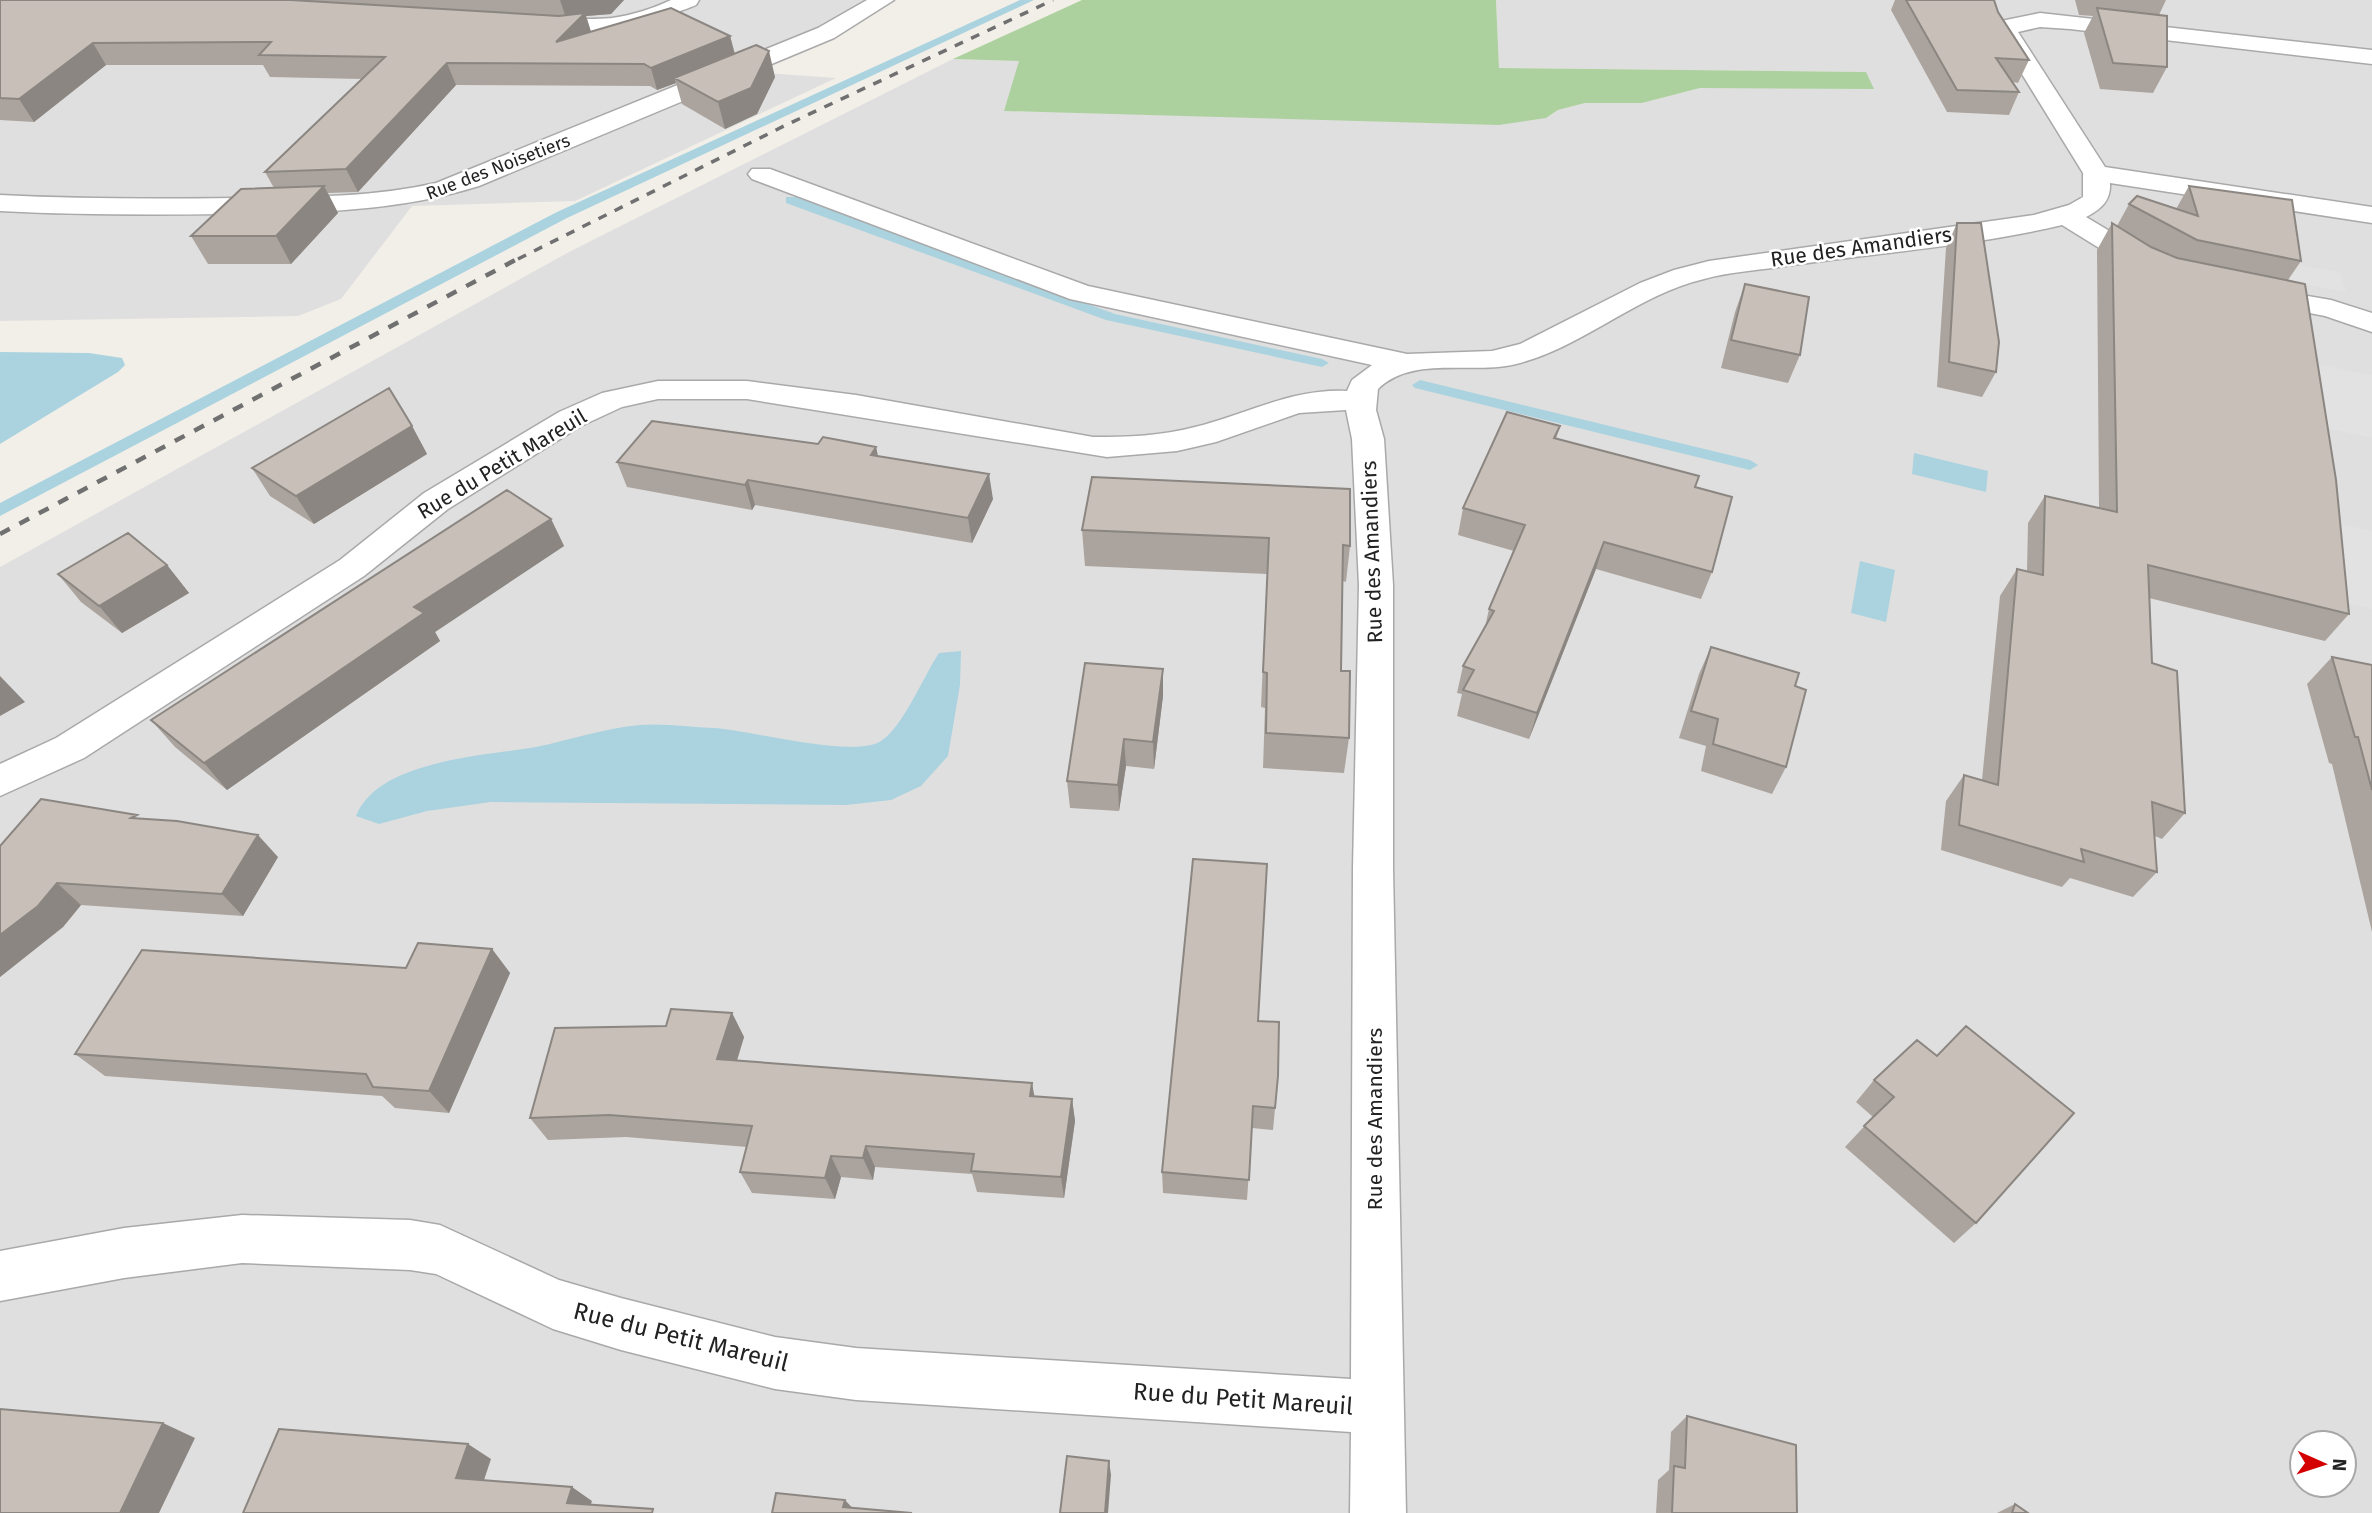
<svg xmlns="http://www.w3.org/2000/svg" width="2372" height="1513" font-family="'Fira Sans',sans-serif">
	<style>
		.residential { fill: #e0dfdf; fill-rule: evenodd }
		.forest { fill: #add19e }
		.parking { fill: #e2e2e2 }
		.water { fill: #aad3df }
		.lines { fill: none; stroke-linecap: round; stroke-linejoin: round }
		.stream { fill: #aad3df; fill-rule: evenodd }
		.minor-casing { stroke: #a9a9a9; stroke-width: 3 }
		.minor { fill: #fff; fill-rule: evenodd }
		.rail-far1 { stroke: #707070; stroke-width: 3.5; stroke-dasharray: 9 9; stroke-linecap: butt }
		.rail { stroke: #707070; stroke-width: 4.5; stroke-dasharray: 11 11; stroke-linecap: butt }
		.wall { fill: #aba49e }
		.shaded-wall { fill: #8b8681 }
		.building { fill: #c7bfb8; stroke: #8b8681; stroke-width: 2 }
		.labels { text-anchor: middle; stroke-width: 5; stroke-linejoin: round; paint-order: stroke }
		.far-street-label { font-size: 18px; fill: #222; stroke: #fff }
		.street-label { font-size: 21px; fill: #222; stroke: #fff }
		.near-street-label { font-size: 24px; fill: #222; stroke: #fff }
	</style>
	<rect width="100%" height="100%" fill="#f2efe9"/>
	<!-- residential -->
	<path class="residential" d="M0,0H883L739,71L836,78L575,201L412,206L341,299L298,316L0,321Z
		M1496,0H2372V1513H0V567L569,252L953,59L1020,61L1005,111L1546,118L1558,110L1585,103H1642L1700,88H1873L1865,72L1499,68ZM2302,1443H2344V1485H2302Z"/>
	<!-- forest -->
	<path class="forest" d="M1082,0H1496L1499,68L1866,72L1874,89L1700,88L1642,103H1585L1558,110L1546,118L1499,125L1004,111L1019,61L953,59Z"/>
	<!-- parking -->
	<path class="parking" d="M2247,256L2340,272L2346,292L2237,271Z
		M2292,359L2372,375V438L2298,422Z
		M2314,518L2372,531V609L2323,598Z"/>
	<!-- water -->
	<path class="water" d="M0,352L89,353L122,358L125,365L118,372L0,444Z
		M1914,453L1988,471L1986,492L1912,474Z
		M1860,561L1895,570L1886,622L1851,613Z
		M961,651L960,685L948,756L921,786L891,800L846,805L491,802L427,811L379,824L356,816C378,760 485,756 536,747C570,740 605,728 640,725C664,723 690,727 714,728C750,730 853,759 881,741C903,727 923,677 939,653Z"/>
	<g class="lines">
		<!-- stream -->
		<path class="stream" d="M1020,0H1034L567,218L0,516V503L557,212Z
			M786,197H796L1115,314L1322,359L1329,363L1322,367L1106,320L786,203Z
			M1420,380L1750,460L1758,465L1750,470L1415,388L1412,385Z"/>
		<!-- minor casing -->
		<g class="minor-casing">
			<path id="minor" d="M671,0H699L696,5C670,17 544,54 526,28C533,18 596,20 612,18C633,15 652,9 671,0Z
				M867,0H894L834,38L479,186C396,212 311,213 225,214C150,215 75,215 0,211V195C78,199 156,199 235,198C302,197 370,198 436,183L818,28Z
				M2040,13L2372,50V64L2070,29L2040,27L2018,32L2105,167L2372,207V223L2110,183C2111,201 2101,209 2086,217L2158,260L2162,266L2158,272H2138L2062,225C1969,247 1872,253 1778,267C1753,271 1728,272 1704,279C1636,295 1584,347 1516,364C1472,375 1412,355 1378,389L1376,410L1384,439L1393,585V868L1406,1513H1350L1351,1432L856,1400L775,1389L621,1350L553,1329L436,1274L410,1270L242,1263L124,1278L0,1301V1251L124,1228L242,1215L410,1220L440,1225L559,1280L621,1298L775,1337L856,1348L1351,1379L1353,868L1359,585L1352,439L1346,410L1299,413L1216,442L1177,451L1107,457L747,399H658L622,407L581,426L448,509L364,576L84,758L0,796V764L56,738L340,560L424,493L559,412L602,393L658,381H747L856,395L1093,437C1127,437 1162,436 1195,427C1247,414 1293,388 1347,391L1352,380L1372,365L1070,299L752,179L748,174L752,169H770L1088,286L1407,354L1492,351L1520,344L1640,283L1674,270L1709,261L2034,215L2069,205L2083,197V173L1996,32L2001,21Z
				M2256,287L2331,300L2372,313V332L2325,316L2246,301L2242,295L2246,289Z"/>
		</g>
		<!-- minor -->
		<use href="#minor" class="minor"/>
		<!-- rail-far1 -->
		<path class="rail-far1" d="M518,259L786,125L1053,0"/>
		<!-- rail -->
		<path class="rail" d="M0,534L521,257"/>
	</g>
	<!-- wall -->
	<path class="wall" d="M0,0L297,1L293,0H624L611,14L586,16L591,32L730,36L735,54L775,77L757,114L725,129L682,104L676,83L657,90L650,86L456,85L358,192L328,193L338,213L291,264H208L191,236L274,188L265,172L362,79L270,77L263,65H106L34,122L0,120Z
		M1895,0H1994L1998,12L2029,60L2018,83L2013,82L2019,92L2009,115L1947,112L1891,10Z
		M2075,0H2166L2159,15L2167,67L2153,93L2100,89L2084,33L2093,16L2079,15Z
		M2189,186L2301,261L2288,280L2349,614L2325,641L2149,598L2152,663L2185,813L2162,839L2155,836L2157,872L2133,897L2070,878L2062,887L1941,850L1946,801L1964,775L1982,780L2000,596L2017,569L2027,571L2028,523L2045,496L2099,508L2097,250L2112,223L2117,226L2129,204L2176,209Z
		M1957,223L1996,372L1982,397L1937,387L1946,248Z
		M1745,284L1800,355L1788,383L1721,368L1735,312Z
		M412,426L427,454L314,524L270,496L252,468Z
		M1560,426L1556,439L1695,487L1712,572L1701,599L1596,569L1529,739L1457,716L1462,694L1457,693L1463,666L1485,627L1489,609L1514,551L1458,535L1463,508Z
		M818,444L876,447L878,456L993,499L972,543L755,505L752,510L627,487L617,462Z
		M1092,477L1350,546L1346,582L1343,581L1341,671L1349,738L1344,773L1263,768L1265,708L1261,707L1267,574L1085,566L1082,530Z
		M551,519L564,546L435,632L440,641L227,790L175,747L151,720Z
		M167,565L189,593L122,633L81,602L58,574Z
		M1711,647L1795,686L1786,767L1772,794L1701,771L1706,746L1679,738L1699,674Z
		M2332,657L2372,665V932L2332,764L2329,763L2307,684Z
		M1163,669V696L1154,769L1126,766L1119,811L1070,808L1067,781Z
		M141,819L278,857L243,916L81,905L63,927L0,977V846Z
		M492,949L510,973L449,1113L395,1108L382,1096L105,1076L75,1054L406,968Z
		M732,1013L744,1037L737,1061L1035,1097L1072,1099L1075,1121L1064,1198L977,1192L972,1174L875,1167L873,1180L841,1177L835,1199L752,1193L740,1172L747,1147L626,1137L548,1140L530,1118L666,1026Z
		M1258,1021L1278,1076L1273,1130L1252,1128L1247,1200L1163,1193L1162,1172Z
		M1937,1056L1976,1223L1954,1243L1845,1147L1873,1117L1856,1102L1874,1080Z
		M1687,1416L1797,1513H1656L1658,1480L1669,1470L1671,1432Z
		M2015,1504L2028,1513H1997Z"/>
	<!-- shaded-wall -->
	<path class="shaded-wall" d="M560,0H624L611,14L586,16L592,35L556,42L566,18Z
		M730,36L736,59L674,78L676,83L657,90L651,68Z
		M93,43L106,65L34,122L19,99Z
		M769,51L775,77L757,114L725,129L718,102Z
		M447,63L456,85L358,192L346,169Z
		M324,186L338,213L291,264L276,236Z
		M412,426L427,454L314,524L296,496Z
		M876,447L881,472L871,455Z
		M989,474L993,499L972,543L968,518Z
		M748,480L755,505L752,510L745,485Z
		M551,519L564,546L435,632L440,641L227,790L204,763L414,607Z
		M1604,542L1596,569L1529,739L1537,713Z
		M167,565L189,593L122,633L99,606Z
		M1163,669V696L1154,769L1153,742Z
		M0,676L25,702L0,716Z
		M1124,739L1126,766L1119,811L1118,785Z
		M258,835L278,857L243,916L222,894Z
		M57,883L81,905L63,927L0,977V935Z
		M492,949L510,973L449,1113L429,1091Z
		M732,1013L744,1037L730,1082L717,1059Z
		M1032,1083L1036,1105L1030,1096Z
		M1072,1099L1075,1121L1064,1198L1061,1177Z
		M866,1146L875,1167L873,1180L863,1158Z
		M831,1156L841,1177L835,1199L825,1178Z
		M163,1423L195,1438L159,1513H120Z
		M468,1444L491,1459L480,1492L456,1478Z
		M1109,1461L1111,1475L1108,1513H1105Z
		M572,1487L592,1501L588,1513L567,1503Z
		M845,1500L857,1513L843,1507Z"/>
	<!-- building -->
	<path class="building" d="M0,0H291L559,16L585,13L556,42L671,8L730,36L651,68L644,64L447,63L346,169L265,172L385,57L259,55L271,42L93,43L19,99L0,98Z
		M1906,0H1994L1998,12L2029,60L1996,58L2019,92L1957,90Z
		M2097,8L2167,16V67L2113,63Z
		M756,45L769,51L751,88L718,102L674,78Z
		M324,186L276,236H191L241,189Z
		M2189,186L2292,200L2301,261L2197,240L2129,204L2137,196L2198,216Z
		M1957,223H1981L1999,342L1996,372L1949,362Z
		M2112,223L2151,247L2177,258L2305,284L2336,480L2349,614L2148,565L2152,663L2177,671L2185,813L2152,802L2157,872L2081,849L2084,862L1959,825L1964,775L1998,785L2017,569L2043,575L2045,496L2117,512Z
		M1745,284L1809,297L1800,355L1731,340Z
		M389,388L412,426L296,496L252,468Z
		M1507,412L1560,426L1554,438L1699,476L1695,487L1732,497L1712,572L1604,542L1537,713L1463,690L1474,670L1463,666L1494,611L1489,609L1525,525L1463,508Z
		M652,421L818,444L823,437L876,447L871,455L989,474L968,518L748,480L745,485L617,462Z
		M1092,477L1350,489V546L1343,545L1341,671H1350L1349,738L1266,733L1267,673L1263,672L1269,538L1082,530Z
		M507,490L551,519L414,607L424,613L204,763L151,720Z
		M128,533L167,565L99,606L58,574Z
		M1711,647L1799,673L1795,686L1806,690L1786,767L1713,744L1718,719L1691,711Z
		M2332,657L2372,665V790L2358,737H2355Z
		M1085,663L1163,669L1153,742L1124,739L1118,785L1067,781Z
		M41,799L137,815L131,818L177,821L258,835L222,894L57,883L38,906L0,935V846Z
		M1193,859L1267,864L1258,1021L1279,1022L1278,1076L1275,1108L1253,1106L1249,1180L1162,1172Z
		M418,943L492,949L429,1091L373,1087L366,1074L75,1054L142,950L406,968Z
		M671,1009L732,1013L717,1059L1032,1083L1030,1096L1072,1099L1061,1177L971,1171L974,1154L866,1146L863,1158L831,1156L825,1178L740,1172L752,1126L609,1115L530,1118L555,1028L666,1026Z
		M1966,1026L2074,1113L1976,1223L1864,1126L1894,1097L1874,1080L1917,1040L1937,1056Z
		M0,1409L163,1423L120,1513H0Z
		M1687,1416L1796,1445L1797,1513H1672L1674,1466L1685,1468Z
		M279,1429L468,1444L456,1478L572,1487L567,1503L653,1509L652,1513H243Z
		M1067,1456L1109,1461L1105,1513H1060Z
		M776,1493L845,1500L843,1507L912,1513H772Z
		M2015,1504L2028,1513H2012Z"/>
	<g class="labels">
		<!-- far-street labels -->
		<g class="far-street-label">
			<text transform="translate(498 167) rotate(-21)" y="6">Rue des Noisetiers</text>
		</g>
		<!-- street labels -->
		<g class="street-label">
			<text transform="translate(1861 247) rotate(-8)" y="7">Rue des Amandiers</text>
			<text transform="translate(502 464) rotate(-31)" y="7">Rue du Petit Mareuil</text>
			<text transform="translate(1372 552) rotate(-92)" y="7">Rue des Amandiers</text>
			<text transform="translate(1375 1119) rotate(-90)" y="7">Rue des Amandiers</text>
		</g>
		<!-- near-street labels -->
		<g class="near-street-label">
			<text transform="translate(681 1337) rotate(14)" y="8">Rue du Petit Mareuil</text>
			<text transform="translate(1243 1399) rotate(4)" y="8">Rue du Petit Mareuil</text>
		</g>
	</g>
	<!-- north arrow -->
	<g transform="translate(2323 1464) rotate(93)"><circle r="33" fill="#ffffff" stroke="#a7a7a7" stroke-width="2"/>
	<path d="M0-5L12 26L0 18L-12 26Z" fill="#d40000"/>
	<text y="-10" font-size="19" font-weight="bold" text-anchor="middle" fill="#222222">N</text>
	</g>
</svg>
